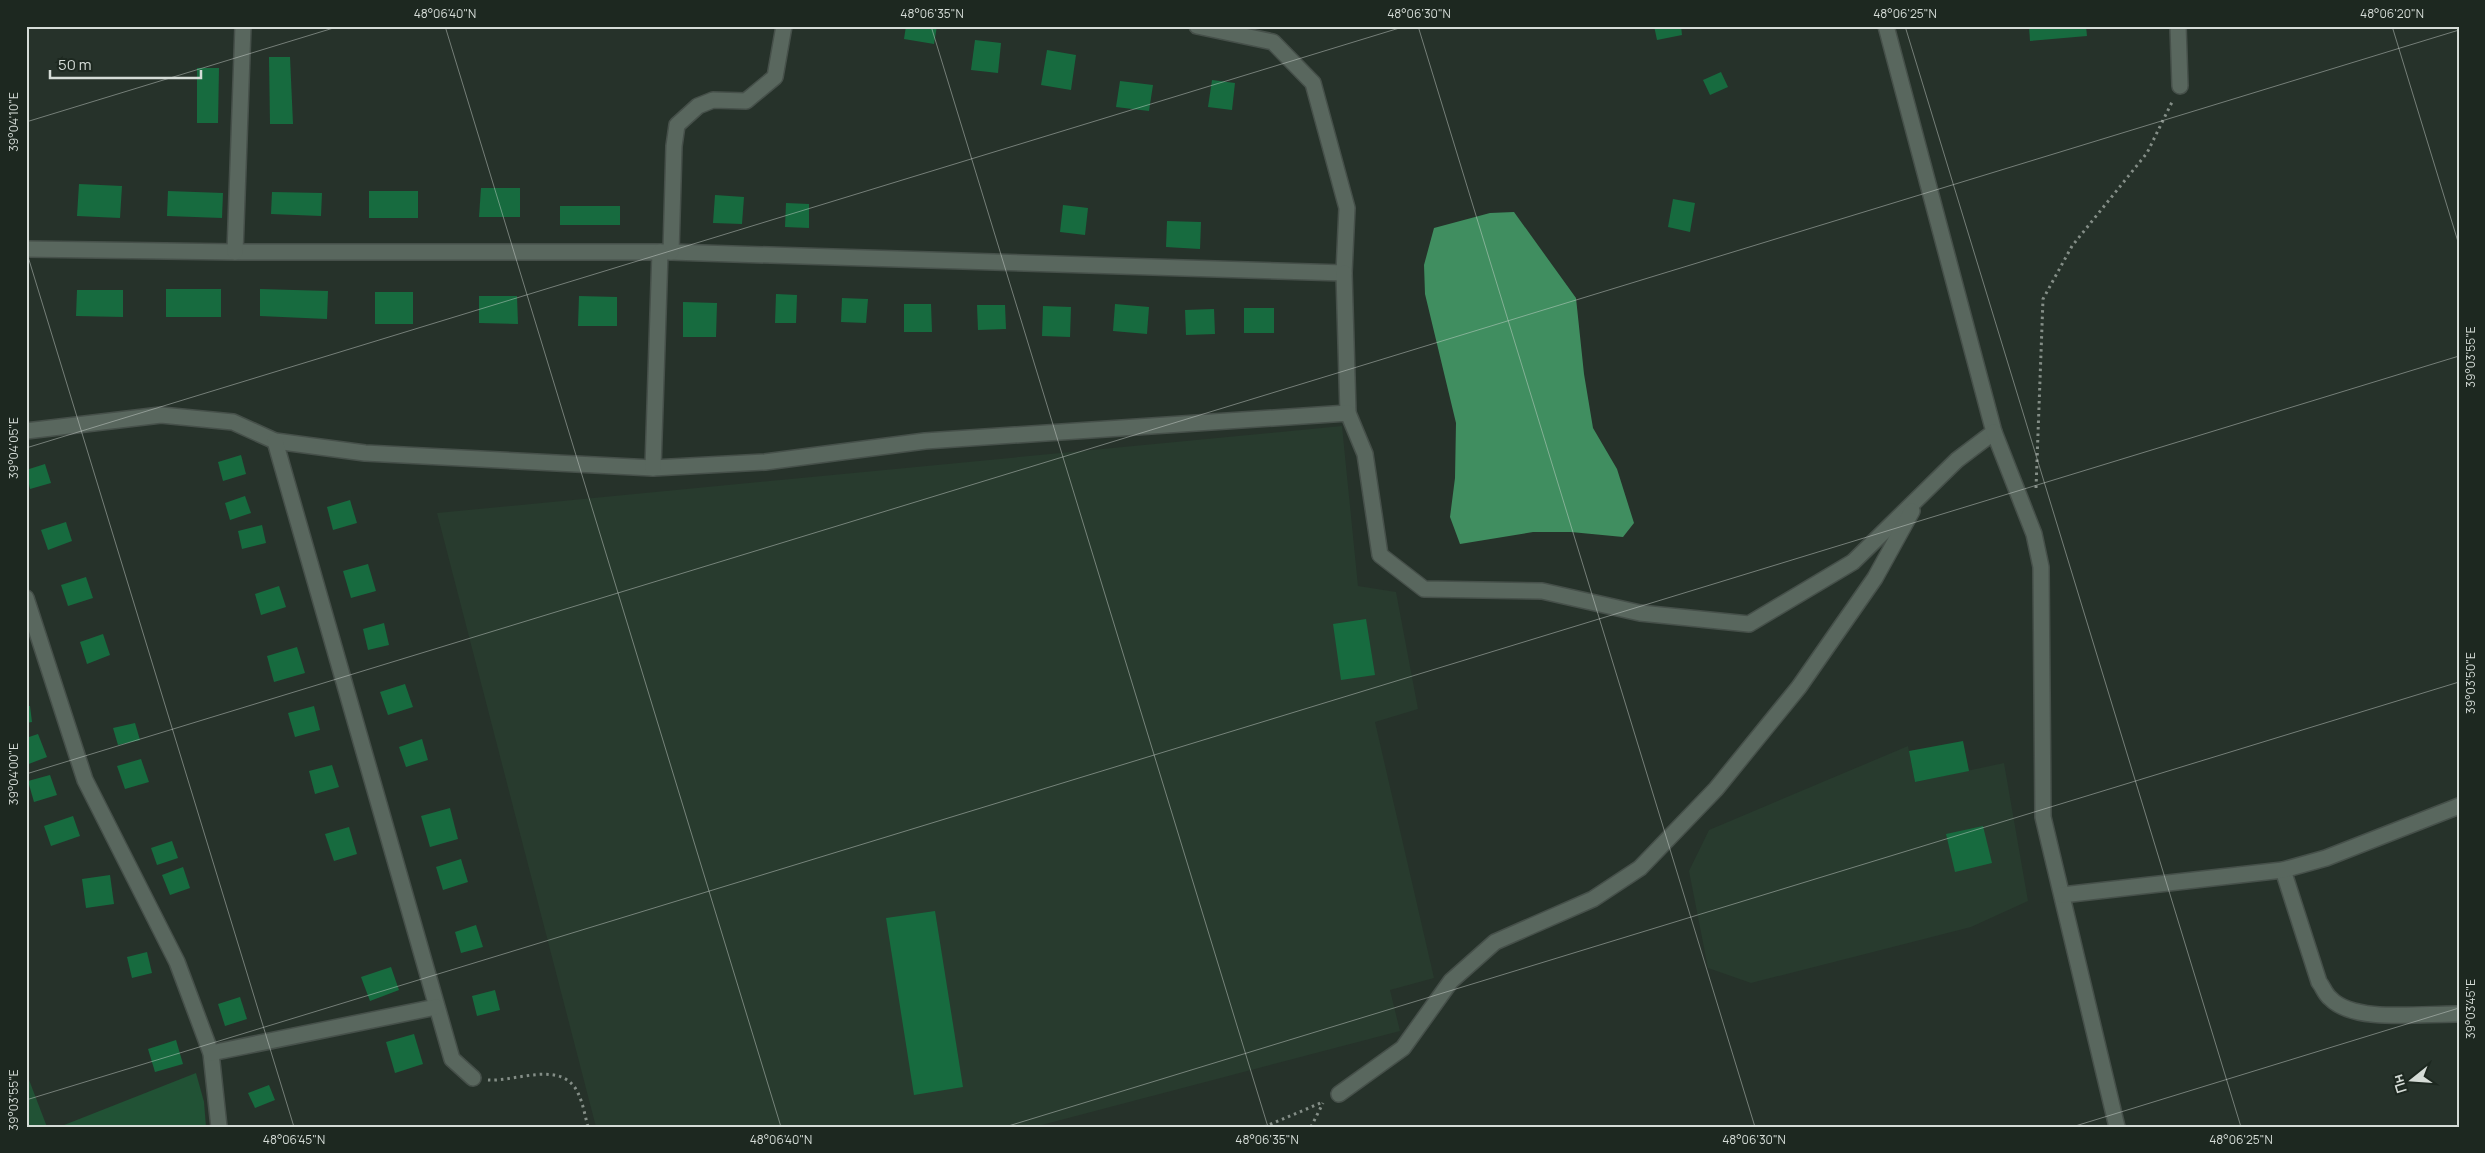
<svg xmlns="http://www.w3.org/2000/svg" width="2485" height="1153" font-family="Manrope,sans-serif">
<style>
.built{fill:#283b2e}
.green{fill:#215235}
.water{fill:#408e60}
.building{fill:#176b3f}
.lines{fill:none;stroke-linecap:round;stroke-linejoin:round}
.minor-casing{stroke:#46504a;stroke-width:18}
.path{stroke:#848e87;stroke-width:3;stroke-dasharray:2.5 4;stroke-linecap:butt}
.minor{stroke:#59675e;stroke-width:15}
.ticks{fill:none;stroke:#d5dcd7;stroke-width:1;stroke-opacity:0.45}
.neatline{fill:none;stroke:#d5dcd7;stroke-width:2}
.ticks-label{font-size:12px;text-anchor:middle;fill:#d5dcd7}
</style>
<rect width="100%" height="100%" fill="#26322a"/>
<!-- built -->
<g class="built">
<path d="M1342 426 1358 586 1396 592 1418 709 1375 722 1434 978 1390 990 1400 1031 1034 1127H596L437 513Z"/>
<path d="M1908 746 1915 782 2004 763 2028 901 1971 927 1751 983 1708 968 1689 871 1709 830Z"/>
</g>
<!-- green -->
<g class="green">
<path d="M26 1072 47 1127H26Z"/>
<path d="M196 1073 204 1102 206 1127H59Z"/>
</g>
<!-- water -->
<path class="water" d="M1514 212 1576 298 1584 374 1593 428 1617 469 1634 523 1623 537 1571 532H1533L1460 544 1450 517 1455 478 1456 423 1425 294 1424 265 1434 228 1490 213Z"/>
<!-- building -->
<g class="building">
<path d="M906 26H937L934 44 904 39Z"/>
<path d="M1654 26H1681L1682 35 1657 40Z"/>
<path d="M2029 26H2086L2087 36 2030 41Z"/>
<path d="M975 40 1001 43 998 73 971 70Z"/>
<path d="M1047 50 1076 55 1071 90 1041 85Z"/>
<path d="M269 57H290L293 124H270Z"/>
<path d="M197 68H219L218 123H197Z"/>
<path d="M1721 72 1728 87 1710 95 1703 80Z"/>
<path d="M1212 80 1235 83 1232 110 1208 107Z"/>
<path d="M1120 81 1153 85 1149 111 1116 107Z"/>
<path d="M79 184 122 186 120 218 77 216Z"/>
<path d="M481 188H520V217H479Z"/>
<path d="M168 191 223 193 222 218 167 216Z"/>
<rect x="369" y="191" width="49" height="27"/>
<path d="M272 192 322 193 321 216 271 214Z"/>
<path d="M715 195 744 197 742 224 713 223Z"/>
<path d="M1673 199 1695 203 1690 232 1668 227Z"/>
<path d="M786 203 809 204V228L785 227Z"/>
<path d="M1063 205 1088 208 1085 235 1060 232Z"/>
<rect x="560" y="206" width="60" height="19"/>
<path d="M1167 221 1201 222 1200 249 1166 247Z"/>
<rect x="166" y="289" width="55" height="28"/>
<path d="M260 289 328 291 327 319 260 316Z"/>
<path d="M77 290H123V317L76 316Z"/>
<rect x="375" y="292" width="38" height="32"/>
<path d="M776 294 797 295 796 323H775Z"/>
<path d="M479 296H517L518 324 479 323Z"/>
<path d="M579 296 617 297V326H578Z"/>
<path d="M842 298 868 299 866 323 841 322Z"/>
<path d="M683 302 717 303 716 337H683Z"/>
<path d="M904 304H931L932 332H904Z"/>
<path d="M1115 304 1149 307 1147 334 1113 331Z"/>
<path d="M977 305H1005L1006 329 978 330Z"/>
<path d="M1043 306 1071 307 1070 337 1042 336Z"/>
<rect x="1244" y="308" width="30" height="25"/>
<path d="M1214 309 1215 334 1186 335 1185 310Z"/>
<path d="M241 455 246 474 223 481 218 462Z"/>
<path d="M45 464 51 483 30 489 26 470Z"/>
<path d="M245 496 251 513 230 520 225 503Z"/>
<path d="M350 500 357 523 333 530 327 507Z"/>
<path d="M66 522 72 541 48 550 41 530Z"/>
<path d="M262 525 266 543 242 549 238 531Z"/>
<path d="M368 564 376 591 351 598 343 571Z"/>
<path d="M86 577 93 598 68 606 61 585Z"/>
<path d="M279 586 286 607 261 615 255 594Z"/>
<path d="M1366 619 1375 675 1341 680 1333 624Z"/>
<path d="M384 623 389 645 368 650 363 629Z"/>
<path d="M103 634 110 655 87 664 80 642Z"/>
<path d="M297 647 305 673 274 682 267 656Z"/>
<path d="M405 684 413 707 388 715 380 692Z"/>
<path d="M26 706H30L32 722 26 723Z"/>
<path d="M314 706 320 730 295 737 288 713Z"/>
<path d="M135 723 140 740 118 745 113 728Z"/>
<path d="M38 734 47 757 26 765V738Z"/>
<path d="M422 739 428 760 406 767 399 747Z"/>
<path d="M1963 741 1969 771 1915 782 1909 751Z"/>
<path d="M141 759 149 782 125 789 117 766Z"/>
<path d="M332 765 339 787 315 794 309 771Z"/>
<path d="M50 775 57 795 34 802 28 781Z"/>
<path d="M450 808 458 839 430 847 421 816Z"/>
<path d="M73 816 80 836 51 846 44 826Z"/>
<path d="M1983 826 1992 863 1955 872 1946 834Z"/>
<path d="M349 827 357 854 334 861 325 834Z"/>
<path d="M172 841 178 858 157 865 151 848Z"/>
<path d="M461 859 468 882 443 890 436 867Z"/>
<path d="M183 867 190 888 170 895 162 875Z"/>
<path d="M110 875 114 904 86 908 82 879Z"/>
<path d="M935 911 963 1087 914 1095 886 918Z"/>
<path d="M476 925 483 947 461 953 455 932Z"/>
<path d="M147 952 152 973 132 978 127 957Z"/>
<path d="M391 967 399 990 370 1001 361 977Z"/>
<path d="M495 990 500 1010 477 1016 472 996Z"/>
<path d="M240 997 247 1019 225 1026 218 1004Z"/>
<path d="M414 1034 423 1064 395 1073 386 1042Z"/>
<path d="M176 1040 183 1064 155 1072 148 1049Z"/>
<path d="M269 1085 275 1100 255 1108 248 1093Z"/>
</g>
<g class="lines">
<!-- minor casing -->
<g class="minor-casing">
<g id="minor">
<path d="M2178 26 2180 86"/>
<path d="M26 249 235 252H671L1344 273 1347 208 1313 83 1273 42 1197 26"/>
<path d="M235 252 243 26"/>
<path d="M671 252 674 146 677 125 698 106 713 100 746 101 775 77 784 26"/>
<path d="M1344 273 1348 413"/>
<path d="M26 431 161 415 233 422 275 441 365 453 653 468 765 462 925 441 1348 413 1365 454 1380 555 1424 589 1542 591 1640 613 1749 624 1853 562 1957 460 1994 432 1886 26"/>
<path d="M1994 432 2034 534 2041 567 2043 817 2117 1127"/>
<path d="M275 441 452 1059 473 1078"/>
<path d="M653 468 660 252"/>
<path d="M26 598 85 780 177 962 211 1053 219 1127"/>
<path d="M2283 870 2319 982C2323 987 2325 994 2330 998 2354 1024 2425 1013 2459 1014"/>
<path d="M2062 895 2283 870 2326 858 2459 806"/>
<path d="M211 1053 436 1007"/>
<path d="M1339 1094 1403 1048 1451 981 1495 942 1593 899 1640 868 1716 789 1799 687 1875 578 1912 511"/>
</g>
</g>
<!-- path -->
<g class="path">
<path d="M2036 488 2043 299 2072 246 2147 153 2173 100"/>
<path d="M488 1080C516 1082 562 1059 578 1093 583 1103 585 1116 588 1127"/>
<path d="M1264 1127 1323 1102"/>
<path d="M1311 1127 1323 1103"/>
</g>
<!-- minor -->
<use href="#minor" class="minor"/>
</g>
<!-- ticks -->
<path class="ticks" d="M445 26 781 1127M931 26 1268 1127M1418 26 1755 1127M1905 26 2241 1127M2392 26 2459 245M26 122 340 26M26 250 294 1127M26 448 1406 26M26 774 2459 30M26 1100 2459 356M1005 1127 2459 682M2072 1127 2459 1008"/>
<!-- border -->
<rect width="2485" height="1153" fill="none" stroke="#1d2820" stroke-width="55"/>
<!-- north arrow -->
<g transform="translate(2412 1080) rotate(253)" stroke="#1d2820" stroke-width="4" paint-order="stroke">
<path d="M0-4L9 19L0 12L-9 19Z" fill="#d5dcd7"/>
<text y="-8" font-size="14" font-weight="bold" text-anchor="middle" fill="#d5dcd7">Пн</text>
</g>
<!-- scale -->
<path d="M50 70v8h151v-8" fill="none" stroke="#d5dcd7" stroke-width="2.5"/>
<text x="58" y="70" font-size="15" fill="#d5dcd7" stroke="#1d2820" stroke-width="4" paint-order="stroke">50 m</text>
<rect x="28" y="28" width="2430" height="1098" class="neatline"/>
<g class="ticks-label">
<text x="445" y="18">48°06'40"N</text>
<text x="932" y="18">48°06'35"N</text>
<text x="1419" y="18">48°06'30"N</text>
<text x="1905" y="18">48°06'25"N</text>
<text x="2392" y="18">48°06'20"N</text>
<text transform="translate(14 122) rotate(-90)" y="4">39°04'10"E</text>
<text transform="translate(2471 357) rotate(-90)" y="4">39°03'55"E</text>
<text transform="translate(14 448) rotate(-90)" y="4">39°04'05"E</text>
<text transform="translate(2471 683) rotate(-90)" y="4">39°03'50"E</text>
<text transform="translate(14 774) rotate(-90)" y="4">39°04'00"E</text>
<text transform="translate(2471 1009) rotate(-90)" y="4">39°03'45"E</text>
<text transform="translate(14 1100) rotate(-90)" y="4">39°03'55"E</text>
<text x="294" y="1144">48°06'45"N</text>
<text x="781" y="1144">48°06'40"N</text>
<text x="1267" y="1144">48°06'35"N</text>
<text x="1754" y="1144">48°06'30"N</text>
<text x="2241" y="1144">48°06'25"N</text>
</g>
</svg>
